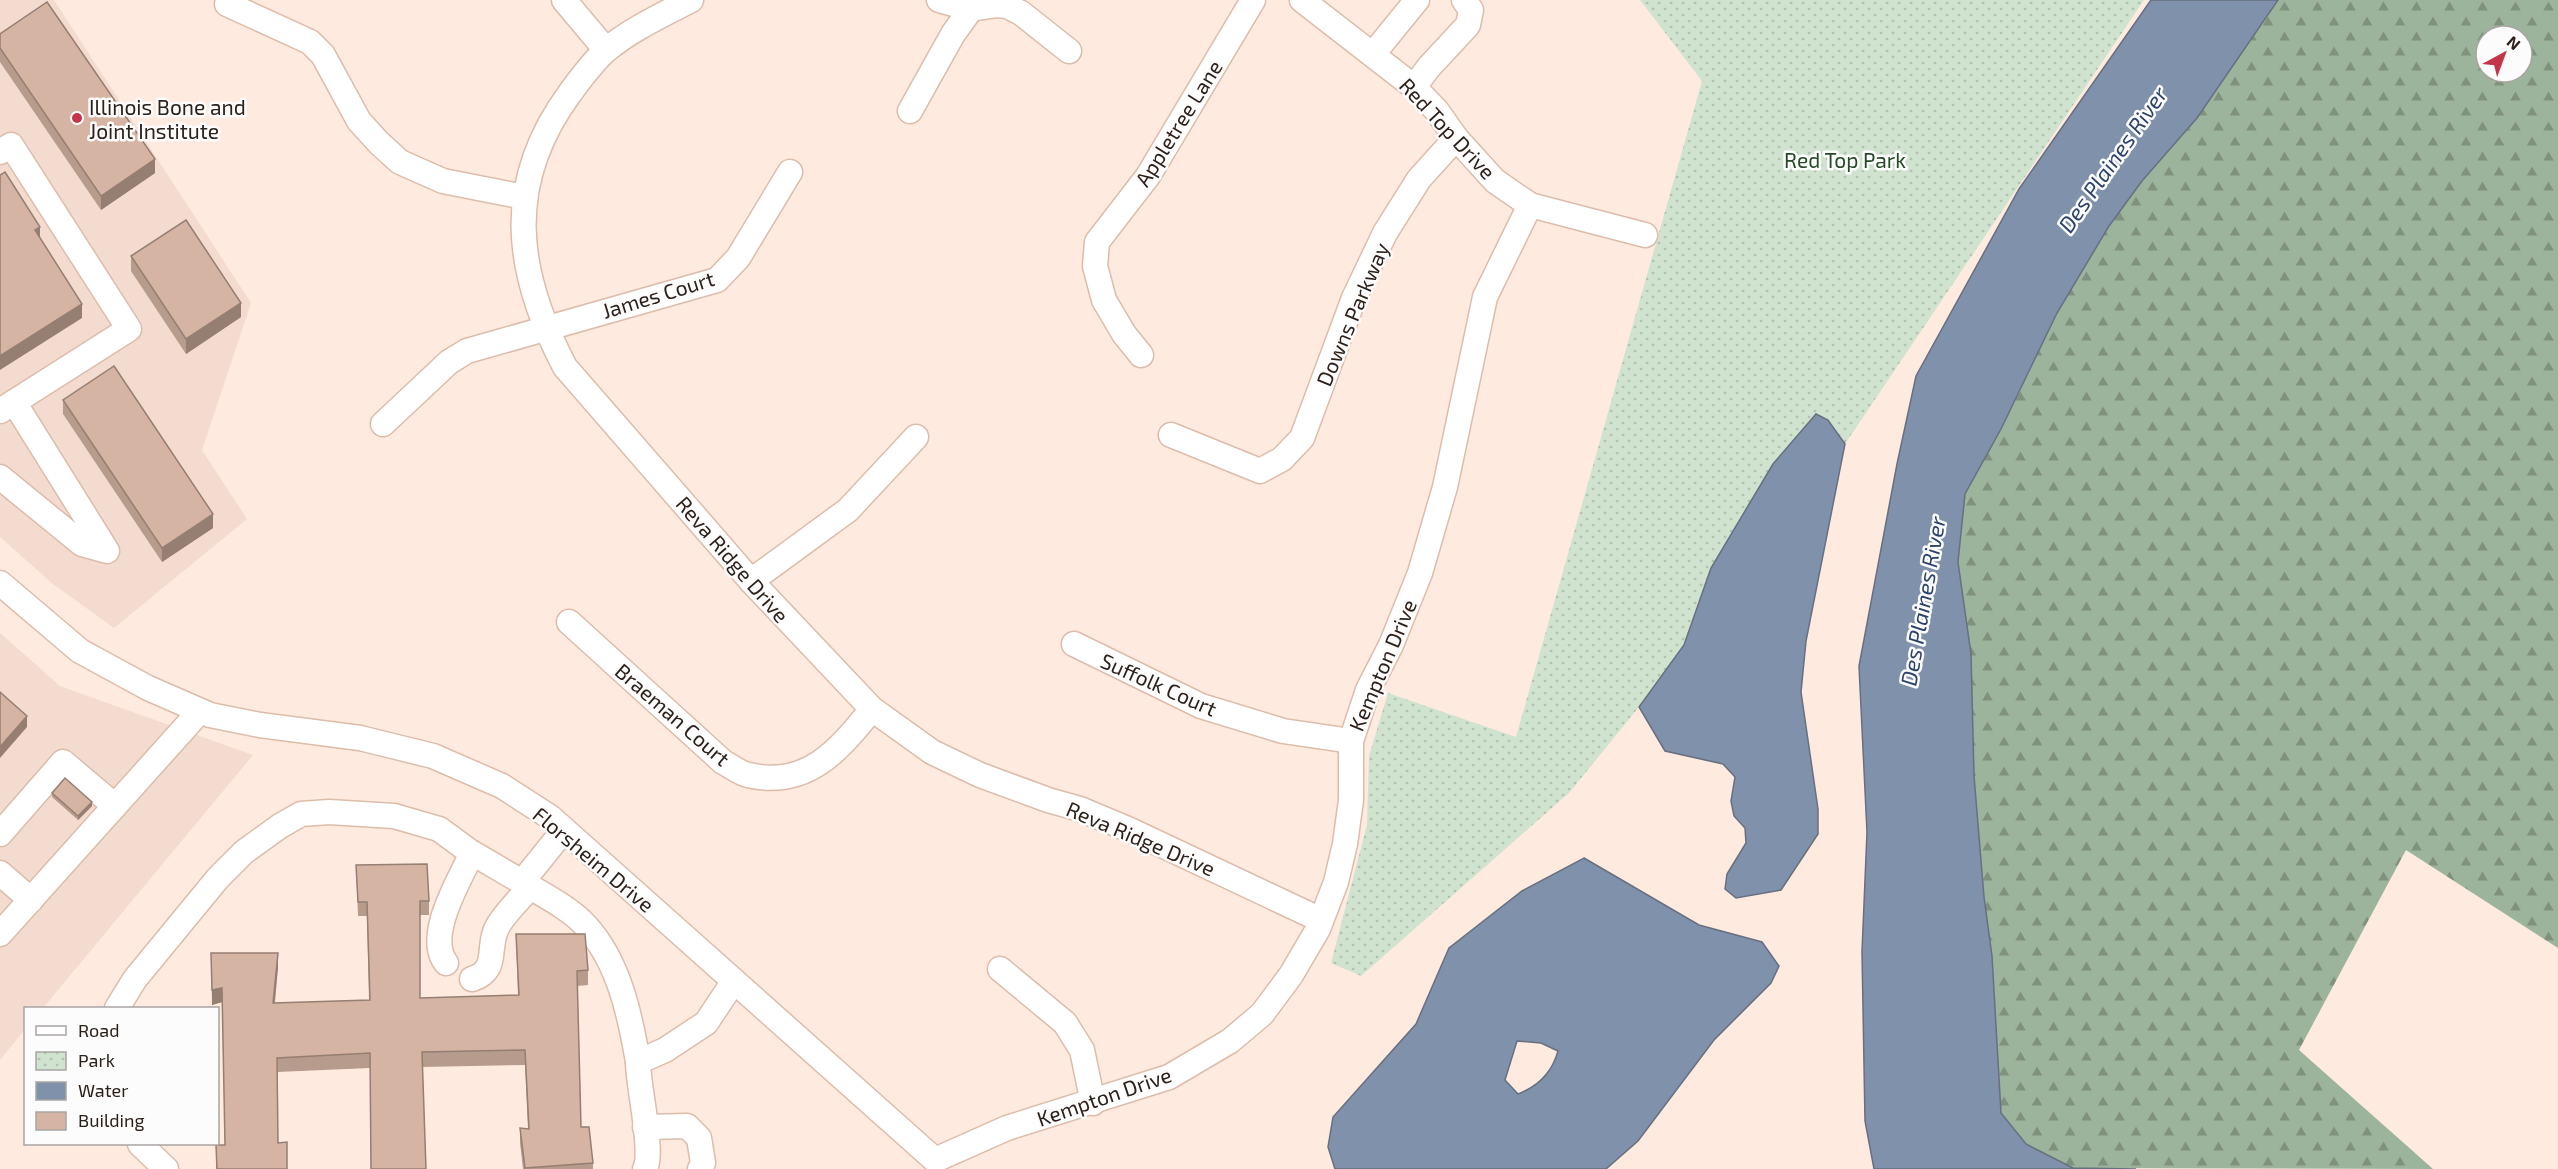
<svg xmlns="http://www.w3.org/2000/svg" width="2558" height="1169" font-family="'Exo 2',sans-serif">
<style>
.commercial{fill:#f3dbd0}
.forest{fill:url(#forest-firs);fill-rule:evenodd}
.park{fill:url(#park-dots)}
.water{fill:#8091ab;stroke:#676f80;stroke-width:1.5;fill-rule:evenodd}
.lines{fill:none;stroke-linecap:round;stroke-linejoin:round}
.minor-casing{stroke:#ddbcaa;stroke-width:27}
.minor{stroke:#fff;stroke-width:24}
.wall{fill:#b79b8c}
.shaded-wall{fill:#957e72}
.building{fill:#d5b4a3;stroke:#957e72;stroke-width:1.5}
.poi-dot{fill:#c53549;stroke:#fcfcfc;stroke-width:2}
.labels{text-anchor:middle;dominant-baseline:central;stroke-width:5;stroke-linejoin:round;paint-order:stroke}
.poi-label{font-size:21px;fill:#2d201a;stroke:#fcfcfc;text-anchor:start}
.street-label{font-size:21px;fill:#2d201a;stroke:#fcfcfc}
.park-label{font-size:21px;fill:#254a25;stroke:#fcfcfc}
.water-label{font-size:22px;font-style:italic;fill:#2b426a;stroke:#fcfcfc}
</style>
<defs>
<pattern id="forest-firs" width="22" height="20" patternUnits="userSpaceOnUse" patternTransform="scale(1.5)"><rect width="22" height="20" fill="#9cb49b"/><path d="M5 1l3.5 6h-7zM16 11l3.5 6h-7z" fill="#80927e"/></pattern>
<pattern id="park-dots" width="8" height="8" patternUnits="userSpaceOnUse" patternTransform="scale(1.5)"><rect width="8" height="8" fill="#cfe3cf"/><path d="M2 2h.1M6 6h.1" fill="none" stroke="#b2c2b1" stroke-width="1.8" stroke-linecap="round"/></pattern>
</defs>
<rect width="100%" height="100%" fill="#ffeadf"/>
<!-- commercial -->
<g class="commercial">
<path d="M0 0H54L251 303 202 450 247 519 114 628 53 584 0 537Z"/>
<path d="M0 633 60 686 253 755 43 1008H26L25 1029 0 1060Z"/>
</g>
<!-- forest -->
<path class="forest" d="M2278 0H2558V948L2406 850 2299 1050 2433 1169 2073 1168 2026 1144 2001 1113 1992 956 1984 897 1974 776 1971 654 1958 562 1965 494 2001 429 2057 313 2109 226 2142 181 2197 118ZM2486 36H2522V72H2486Z"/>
<!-- park -->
<path class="park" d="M1640 0H2144L1845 444 1828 420 1711 568 1684 645 1639 707 1569 793 1361 976 1331 963 1367 825 1369 756 1388 693 1516 737 1702 81Z"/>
<!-- water -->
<g class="water">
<path d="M2151 0H2278L2197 118 2142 181 2109 226 2057 313 2001 429 1965 494 1958 562 1971 654 1974 776 1984 897 1992 956 2001 1113 2026 1144 2073 1168 2136 1169H1874L1865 1121 1862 952 1867 832 1859 666 1897 464 1916 376 2019 189Z"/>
<path d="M1816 414 1828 420 1845 444 1806 641 1801 692 1818 809V834L1781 890 1736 898 1725 889 1727 874 1746 843 1745 828 1734 816 1731 801 1735 777 1723 764 1665 751 1639 707 1684 645 1711 568 1773 464Z"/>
<path d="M1584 858 1699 925 1762 942 1779 966 1771 983 1714 1040 1638 1141 1606 1169H1335L1328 1147 1333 1117 1416 1024 1449 948 1522 891ZM1517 1041 1541 1043 1558 1051C1552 1073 1539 1086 1518 1094L1505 1080Z"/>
</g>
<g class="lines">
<!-- minor casing -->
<g class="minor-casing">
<g id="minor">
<path d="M564 0 606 50"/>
<path d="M691 0C662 15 630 30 605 51 591 64 581 78 570 93 503 184 515 272 565 367L751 581 872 709 932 752 980 775 1048 800 1080 809 1130 830 1321 920"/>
<path d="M939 0 971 9 997 5 1007 6 1021 13 1069 51"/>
<path d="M1302 0 1414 87 1437 111 1456 138 1495 181 1530 205 1645 235"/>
<path d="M227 4 310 42 323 55 359 121 379 143 400 162 443 181 524 197"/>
<path d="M1373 54 1417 0"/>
<path d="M1414 87 1429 67 1468 25 1471 10 1464 0"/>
<path d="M910 111 953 34 971 9"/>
<path d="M0 152 11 145 129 329 0 411"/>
<path d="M1141 355 1124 334 1104 300 1095 266 1097 242 1148 176 1253 0"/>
<path d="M383 424 449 362 467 351 717 280 738 258 790 172"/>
<path d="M1171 435 1260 471 1282 459 1302 438 1354 298 1385 233 1419 179 1456 138"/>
<path d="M0 477 82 544 107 551 14 402"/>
<path d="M751 581 848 510 916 437"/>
<path d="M0 583 80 651 148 688 210 715 260 725 360 738 433 756 502 786 550 817 935 1160 1007 1128 1169 1077 1230 1041 1262 1014 1291 975 1318 929 1336 882 1345 844 1351 800V741L1368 690 1391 645 1420 573 1445 487 1485 297 1530 205"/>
<path d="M569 622 723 762C731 766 739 773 748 775 807 789 839 750 872 709"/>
<path d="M1074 644 1201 706 1283 731 1351 741"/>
<path d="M0 834 63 762 115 806"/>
<path d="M0 873 31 900"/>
<path d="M522 882C543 895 570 908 586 926 619 962 630 1015 638 1062"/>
<path d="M0 934 200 711"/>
<path d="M446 963C425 936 459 881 472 853"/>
<path d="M1000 969 1065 1023 1082 1050 1093 1103"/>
<path d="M472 979C501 970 485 945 499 924 507 911 520 899 530 887"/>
<path d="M117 1008 135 979 218 878 244 852 280 826 301 814 329 812 394 816 439 829 469 851 522 882 564 830"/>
<path d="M645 1127 687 1126 699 1138 703 1163 700 1169"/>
<path d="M140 1144 166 1169"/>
<path d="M645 1169C654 1151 638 1087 638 1062L665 1050 706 1023 734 981"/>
</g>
</g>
<!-- minor -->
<use href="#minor" class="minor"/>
</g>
<!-- wall -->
<g class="wall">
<path d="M0 34 155 173 101 210 0 62Z"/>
<path d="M131 256 241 317 186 354 131 271Z"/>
<path d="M63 400 213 528 162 562 63 414Z"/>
<path d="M52 793 92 806 78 820 52 797Z"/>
<path d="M356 865 429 901V915H420V998L518 995 516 934 588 970V985L577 986 581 1127 593 1163V1169H523L520 1143V1128L528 1129 525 1065 370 1068 277 1072 278 1143 287 1169H216V1145H225L222 1002 212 1005 211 953 278 967 275 1003 369 1000 367 916H358Z"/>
</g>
<!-- shaded-wall -->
<g class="shaded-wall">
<path d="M155 159V173L101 210V196Z"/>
<path d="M40 227V241L35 230Z"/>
<path d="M241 303V317L186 354V339Z"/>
<path d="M82 304V318L0 370V356Z"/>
<path d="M213 514V528L162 562V548Z"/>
<path d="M27 716V727L0 758V747Z"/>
<path d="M92 802V806L78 820V816Z"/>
<path d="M278 953V967L273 1017V1003Z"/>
<path d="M222 988V1002L212 1005V990Z"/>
</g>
<!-- building -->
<g class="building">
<path d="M47 2 155 159 101 196 0 48V34Z"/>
<path d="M5 172 40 227 35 230 82 304 0 356V175Z"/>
<path d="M186 220 241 303 186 339 131 256Z"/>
<path d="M114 366 213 514 162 548 63 400Z"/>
<path d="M0 692 27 716 0 747Z"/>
<path d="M65 778 92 802 78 816 52 793Z"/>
<path d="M427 864 429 901H420V998L519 995 516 934H585L588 970 577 971 581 1127H589L593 1163 525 1168 520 1128 529 1129 525 1050 422 1052 426 1169H371L370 1053 277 1058 278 1143 287 1142V1169H217L216 1145H225L222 988 212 990 211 953H278L273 1003 370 1000 367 902H358L356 865Z"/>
</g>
<!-- markers -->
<circle class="poi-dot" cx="77" cy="118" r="6"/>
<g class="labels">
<!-- poi labels -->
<g class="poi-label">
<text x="89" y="106">Illinois Bone and<tspan x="89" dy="24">Joint Institute</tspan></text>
</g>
<!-- street labels -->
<g class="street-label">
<text transform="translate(1178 123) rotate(-58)">Appletree Lane</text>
<text transform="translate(1448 128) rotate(47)">Red Top Drive</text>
<text transform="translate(658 294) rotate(-17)">James Court</text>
<text transform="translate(1352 314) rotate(-67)">Downs Parkway</text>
<text transform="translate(733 559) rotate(49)">Reva Ridge Drive</text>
<text transform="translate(1382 665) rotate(-67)">Kempton Drive</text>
<text transform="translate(1159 684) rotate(24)">Suffolk Court</text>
<text transform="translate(673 714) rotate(41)">Braeman Court</text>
<text transform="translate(1141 838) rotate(23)">Reva Ridge Drive</text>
<text transform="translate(594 859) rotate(40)">Florsheim Drive</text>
<text transform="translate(1104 1096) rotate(-19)">Kempton Drive</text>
</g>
<!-- park labels -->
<g class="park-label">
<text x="1845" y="159">Red Top Park</text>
</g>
<!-- water labels -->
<g class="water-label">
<text transform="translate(2112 159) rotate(-55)">Des Plaines River</text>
<text transform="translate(1922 601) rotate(-80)">Des Plaines River</text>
</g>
</g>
<!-- legend -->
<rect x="24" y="1007" width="195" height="138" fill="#fcfcfc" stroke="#a9a4a2" stroke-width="1.5"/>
<rect x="36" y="1026" width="30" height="9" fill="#ffffff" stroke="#a9a4a2" stroke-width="1.5"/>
<text x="78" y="1037" font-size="18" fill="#2d201a">Road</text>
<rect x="36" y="1052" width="30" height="18" fill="url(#park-dots)" stroke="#a9a4a2" stroke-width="1.5"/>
<text x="78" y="1067" font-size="18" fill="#2d201a">Park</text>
<rect x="36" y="1082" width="30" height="18" fill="#8091ab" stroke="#a9a4a2" stroke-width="1.5"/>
<text x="78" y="1097" font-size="18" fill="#2d201a">Water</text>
<rect x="36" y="1112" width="30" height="18" fill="#d5b4a3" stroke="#a9a4a2" stroke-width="1.5"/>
<text x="78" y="1127" font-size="18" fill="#2d201a">Building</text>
<!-- north arrow -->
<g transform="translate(2504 54) rotate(41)"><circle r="28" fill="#fcfcfc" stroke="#a9a4a2" stroke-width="1.5"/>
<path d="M0-4.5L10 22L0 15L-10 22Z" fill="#c53549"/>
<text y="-9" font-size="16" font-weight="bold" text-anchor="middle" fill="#2d201a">N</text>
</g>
</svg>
